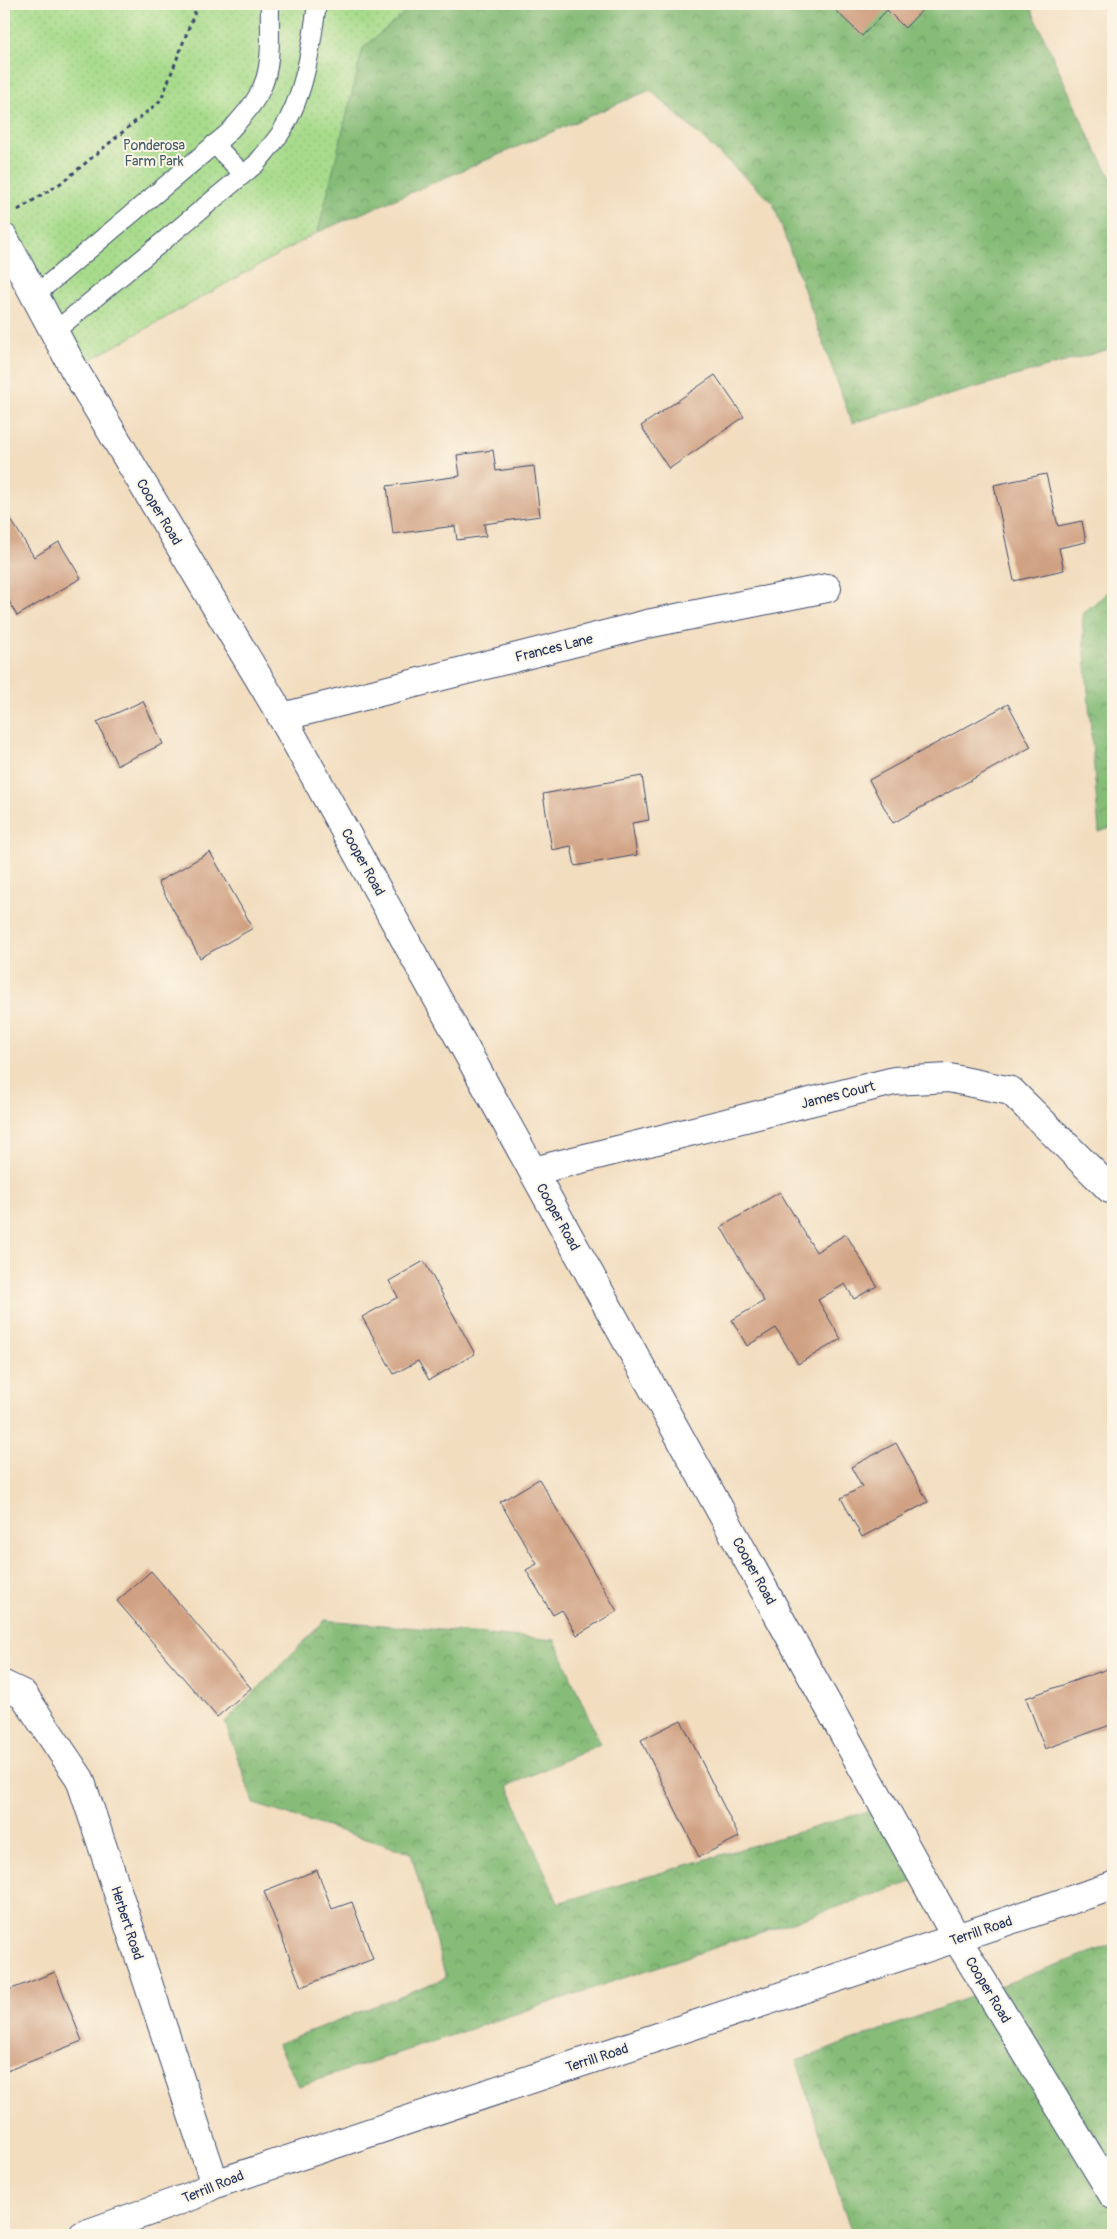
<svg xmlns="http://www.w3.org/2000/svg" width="1117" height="2239" font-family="Pangolin,sans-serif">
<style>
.grass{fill:url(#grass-dots);stroke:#628675}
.forest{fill:url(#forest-crowns);stroke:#50766b}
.building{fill:#d0a082}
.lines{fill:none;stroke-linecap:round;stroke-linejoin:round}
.lane-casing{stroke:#3b496d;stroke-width:20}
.street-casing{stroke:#3b496d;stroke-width:30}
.secondary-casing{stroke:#3b496d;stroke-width:30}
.path{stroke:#3b496d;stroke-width:3;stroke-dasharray:4 4;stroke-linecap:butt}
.lane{stroke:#fff;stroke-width:18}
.street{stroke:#fff;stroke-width:28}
.secondary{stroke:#fff;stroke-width:28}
.labels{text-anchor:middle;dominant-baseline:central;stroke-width:4;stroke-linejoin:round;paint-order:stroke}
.park-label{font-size:14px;fill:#3e5a6a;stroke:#fcf5e5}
.street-label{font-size:14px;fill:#1b2f5e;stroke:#fcf5e5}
</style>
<defs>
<pattern id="grass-dots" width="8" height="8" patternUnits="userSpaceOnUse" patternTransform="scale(1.25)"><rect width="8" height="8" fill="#a8dc8c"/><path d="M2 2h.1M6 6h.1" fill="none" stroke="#90bd7b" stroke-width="1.8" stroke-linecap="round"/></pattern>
<pattern id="forest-crowns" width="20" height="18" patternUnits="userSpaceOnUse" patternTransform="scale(1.25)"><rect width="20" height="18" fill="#86bc78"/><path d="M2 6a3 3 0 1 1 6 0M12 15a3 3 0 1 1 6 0" fill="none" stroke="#6d9966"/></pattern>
</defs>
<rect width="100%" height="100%" fill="#fcf5e5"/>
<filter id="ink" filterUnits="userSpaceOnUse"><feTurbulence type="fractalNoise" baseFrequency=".02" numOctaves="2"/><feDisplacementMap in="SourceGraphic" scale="10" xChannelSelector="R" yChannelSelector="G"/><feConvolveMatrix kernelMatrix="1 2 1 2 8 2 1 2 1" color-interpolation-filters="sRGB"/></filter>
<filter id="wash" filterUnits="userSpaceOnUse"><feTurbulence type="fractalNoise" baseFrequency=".0096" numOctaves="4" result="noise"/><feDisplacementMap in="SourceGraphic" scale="20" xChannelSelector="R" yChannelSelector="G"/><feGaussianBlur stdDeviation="1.12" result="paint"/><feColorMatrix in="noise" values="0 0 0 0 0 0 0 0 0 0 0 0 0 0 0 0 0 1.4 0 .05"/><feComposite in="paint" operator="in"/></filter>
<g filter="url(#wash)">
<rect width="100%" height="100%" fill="#f2ddbf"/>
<!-- grass -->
<path class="grass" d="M4 4H647L318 232 74 369 4 238Z"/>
<!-- forest -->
<g class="forest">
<path d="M415 4H1029L1090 139 1113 181V348L852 423 773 203 650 90 318 232 363 48Z"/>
<path d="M1113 588V827L1099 832 1082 614Z"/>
<path d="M325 1620 555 1640 600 1744 508 1786 558 1903 883 1807 927 1877 299 2086 277 2044 446 1978 411 1853 254 1804 225 1722Z"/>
<path d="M1113 1944V2235H852L797 2061Z"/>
</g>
<g id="blocks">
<!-- building -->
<g class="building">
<path d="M829 4H928L905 28 887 10 862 36Z"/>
<path d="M715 375 744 417 669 469 641 426Z"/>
<path d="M493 450 496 471 534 466 540 516 484 524 486 536 457 540 455 526 393 534 387 486 460 476 457 455Z"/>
<path d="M1046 474 1058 526 1082 521 1086 542 1059 548 1064 570 1014 581 994 485Z"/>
<path d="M7 513 34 557 59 542 81 578 17 616 4 592V516Z"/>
<path d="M143 701 163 744 117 765 97 722Z"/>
<path d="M1008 704 1031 747 893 823 869 780Z"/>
<path d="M642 776 649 820 632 823 637 855 575 866 571 846 552 850 543 794Z"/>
<path d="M210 852 253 928 200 958 158 882Z"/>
<path d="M780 1192 816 1252 846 1234 877 1286 854 1299 845 1284 818 1300 841 1339 798 1364 776 1328 747 1346 732 1320 764 1301 721 1227Z"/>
<path d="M424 1261 475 1354 429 1380 418 1361 394 1374 362 1317 398 1297 389 1281Z"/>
<path d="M896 1443 928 1502 862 1537 841 1498 862 1487 851 1467Z"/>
<path d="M539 1479 617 1611 577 1635 562 1610 553 1615 526 1570 537 1564 500 1502Z"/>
<path d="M151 1571 251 1688 217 1717 117 1601Z"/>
<path d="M1113 1667V1724L1045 1749 1026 1698Z"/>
<path d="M681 1720 739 1837 699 1857 641 1740Z"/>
<path d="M317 1870 332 1909 352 1902 373 1959 301 1987 264 1891Z"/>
<path d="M55 1972 82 2041 4 2072V1992Z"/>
</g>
</g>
</g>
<g filter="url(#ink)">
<use href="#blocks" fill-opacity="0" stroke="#3b496d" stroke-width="1"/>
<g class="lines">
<!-- lane casing -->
<g class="lane-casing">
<g id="lane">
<path d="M214 144 243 174"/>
<path d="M35 295 228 133C241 118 256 103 263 85 273 61 269 29 270 4"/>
<path d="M54 332 256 164C264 154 273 144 280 134 305 96 311 48 317 4"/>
</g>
</g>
<!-- street casing -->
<g class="street-casing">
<g id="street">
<path d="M4 238 74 369 282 717 957 1939 1113 2195"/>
<path d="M282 717 647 624 827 588"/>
<path d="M533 1171 894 1081 949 1078 1011 1091 1110 1189"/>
<path d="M4 1685 23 1694 80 1779 215 2184"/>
</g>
</g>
<!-- secondary casing -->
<g class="secondary-casing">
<path id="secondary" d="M83 2235 192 2196 215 2184 1113 1886"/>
</g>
<!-- path -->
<path class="path" d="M18 210 64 181 161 100 198 4"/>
<!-- lane -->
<use href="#lane" class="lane"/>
<!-- street -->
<use href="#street" class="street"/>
<!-- secondary -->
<use href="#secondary" class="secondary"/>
</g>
</g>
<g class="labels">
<!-- park labels -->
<g class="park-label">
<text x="154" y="145">Ponderosa<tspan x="154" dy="16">Farm Park</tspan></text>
</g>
<!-- street labels -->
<g class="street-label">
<text transform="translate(159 512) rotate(59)">Cooper Road</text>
<text transform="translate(554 648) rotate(-14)">Frances Lane</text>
<text transform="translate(363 862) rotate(61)">Cooper Road</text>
<text transform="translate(838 1095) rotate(-14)">James Court</text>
<text transform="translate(558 1217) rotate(61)">Cooper Road</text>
<text transform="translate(754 1571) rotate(61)">Cooper Road</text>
<text transform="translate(127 1923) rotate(72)">Herbert Road</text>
<text transform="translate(981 1931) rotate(-19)">Terrill Road</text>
<text transform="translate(988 1990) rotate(59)">Cooper Road</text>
<text transform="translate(597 2058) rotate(-18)">Terrill Road</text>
<text transform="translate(213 2187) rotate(-22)">Terrill Road</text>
</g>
</g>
<!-- margin -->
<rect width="1117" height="2239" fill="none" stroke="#fcf5e5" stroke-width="20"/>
</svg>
